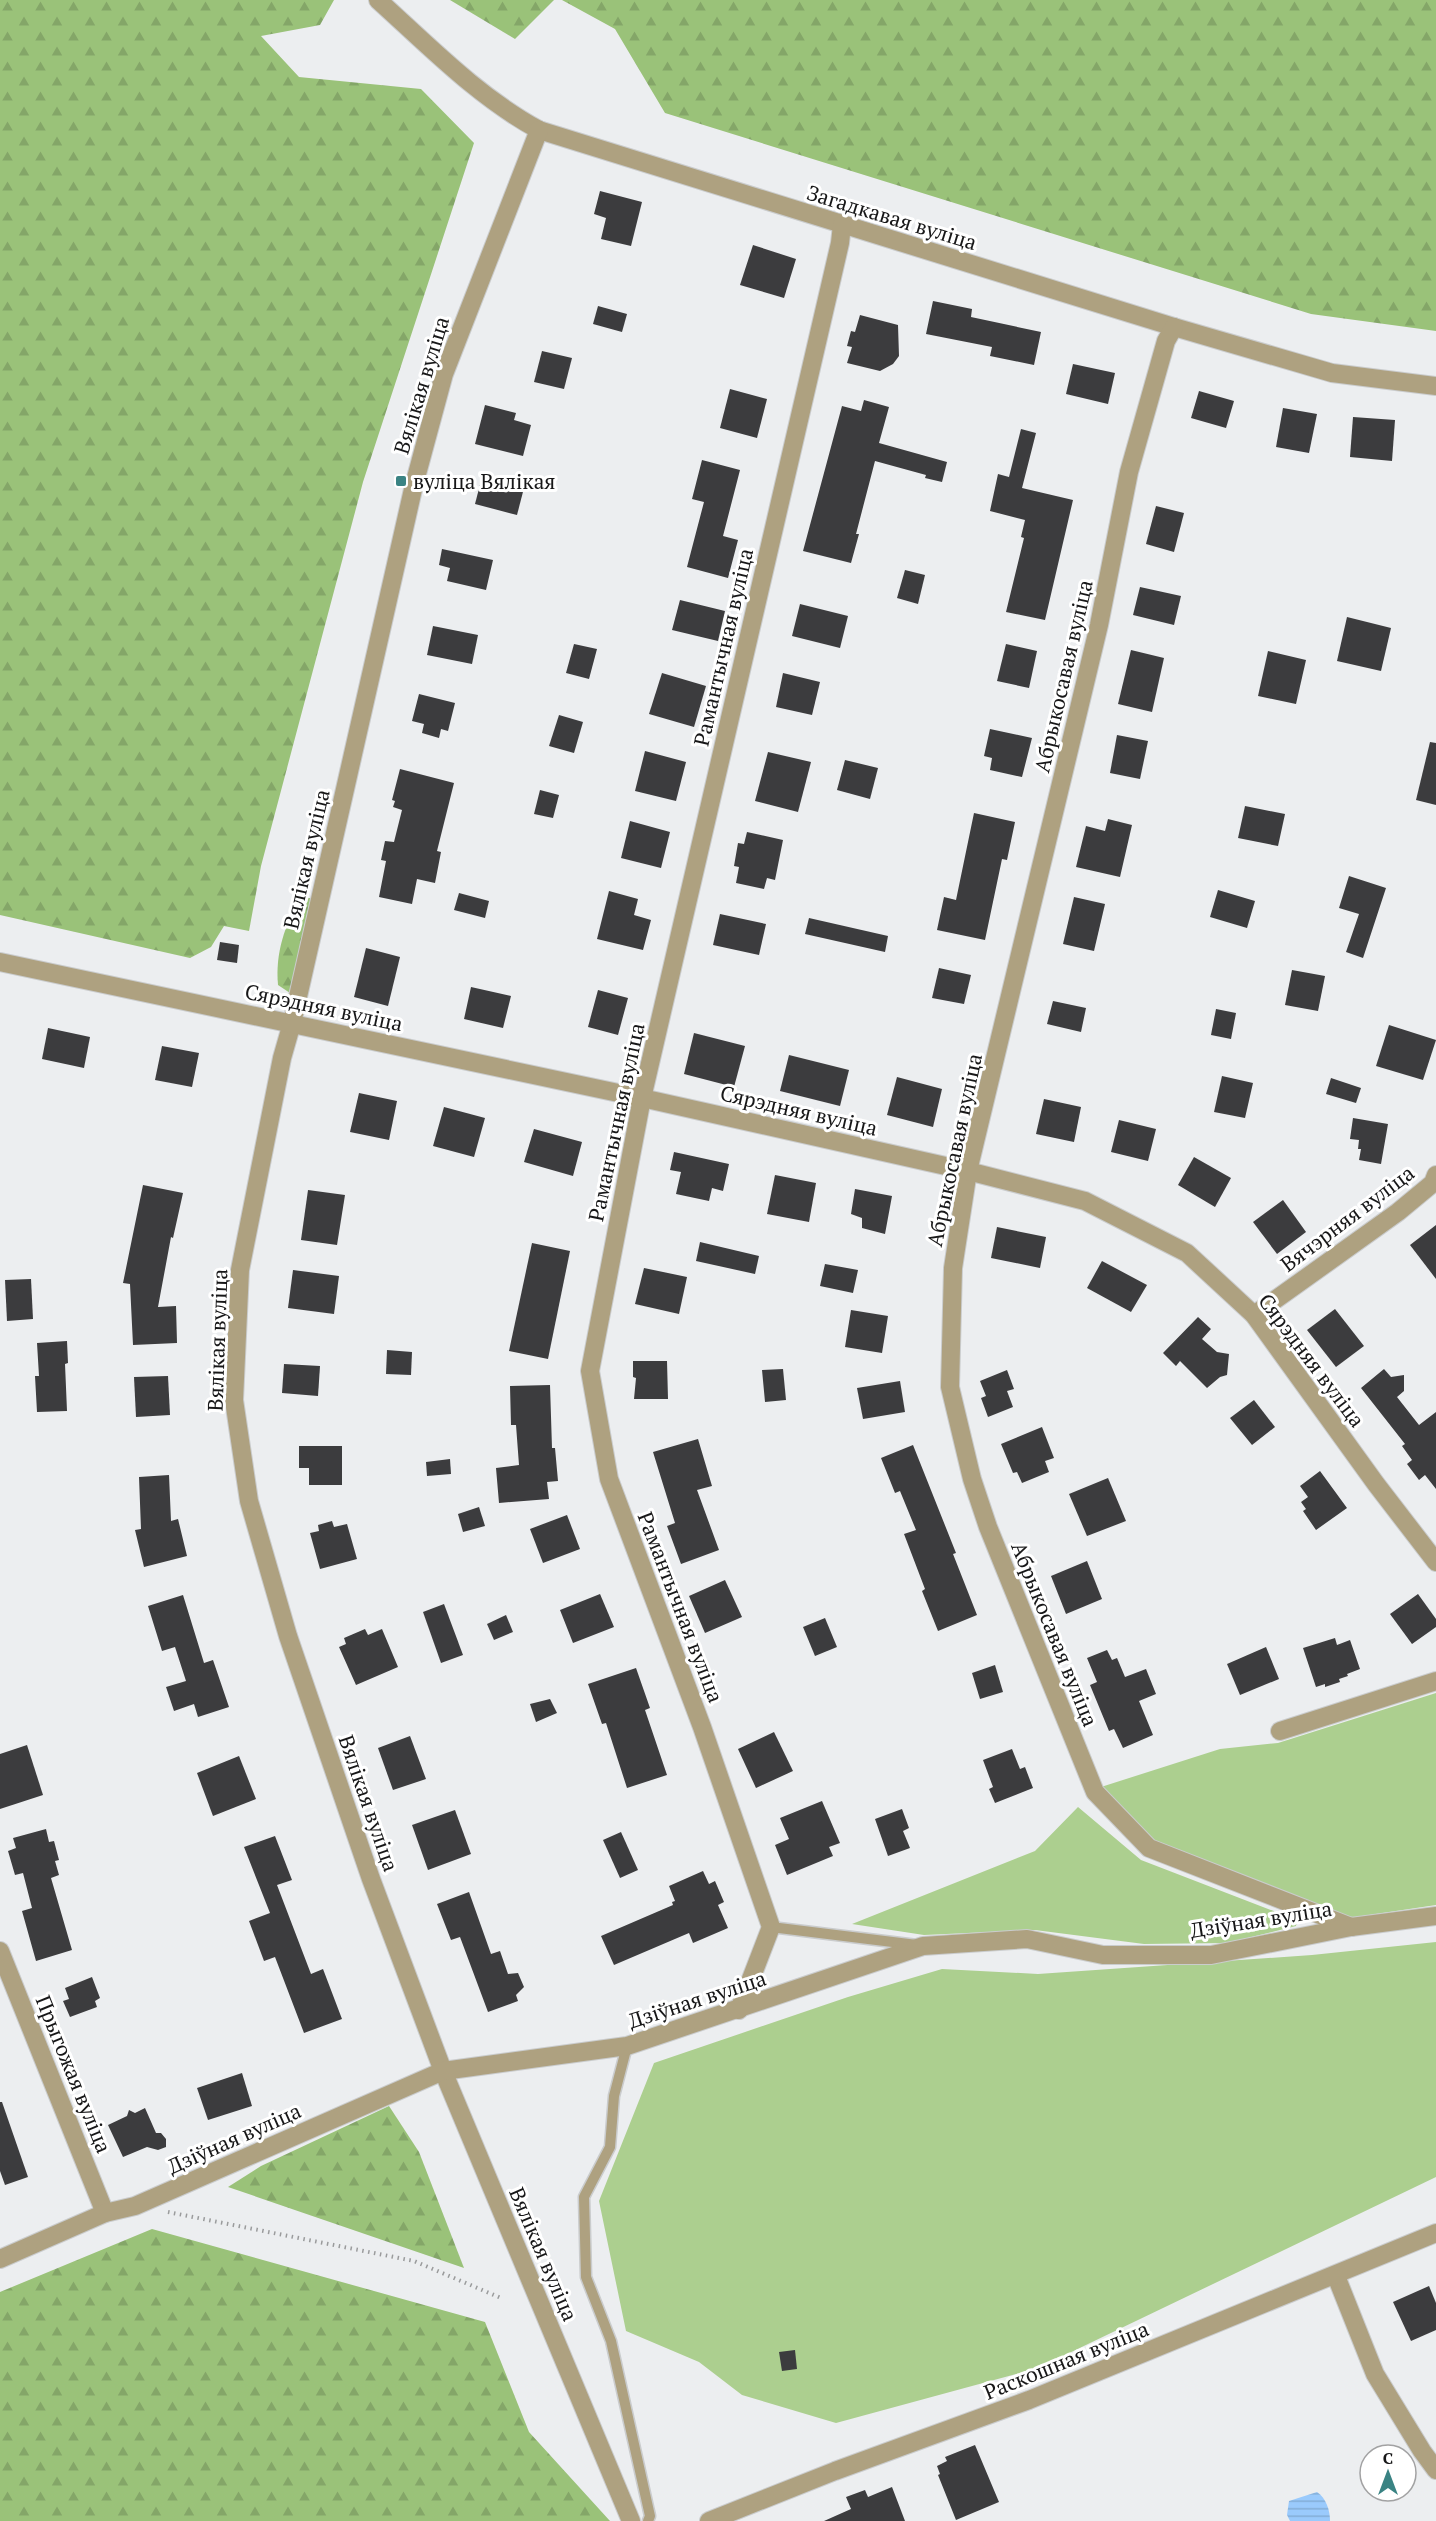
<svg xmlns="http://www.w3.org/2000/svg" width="1436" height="2521" font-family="'PT Serif',serif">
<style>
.grass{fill:#accf8f}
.forest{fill:url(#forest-firs)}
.water{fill:url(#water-rules)}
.building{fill:#3c3c3e}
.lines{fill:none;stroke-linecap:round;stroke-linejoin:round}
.lane-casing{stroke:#cacccd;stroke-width:13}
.street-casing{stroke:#cacccd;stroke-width:20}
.path{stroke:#9a9b9c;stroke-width:4;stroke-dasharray:1.5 4.5;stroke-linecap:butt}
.lane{stroke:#aea180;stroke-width:10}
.street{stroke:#aea180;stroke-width:18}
.poi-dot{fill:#3a8383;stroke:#fff;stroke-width:2}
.labels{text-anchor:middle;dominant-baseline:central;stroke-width:6;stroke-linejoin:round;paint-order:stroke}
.street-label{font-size:21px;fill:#171718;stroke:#fff}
.poi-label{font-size:21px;fill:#171718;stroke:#fff;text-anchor:start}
</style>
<defs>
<pattern id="forest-firs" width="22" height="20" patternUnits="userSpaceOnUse" patternTransform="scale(1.5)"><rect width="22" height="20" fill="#9ac279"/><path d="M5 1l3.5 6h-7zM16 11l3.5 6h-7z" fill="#84a668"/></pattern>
<pattern id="water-rules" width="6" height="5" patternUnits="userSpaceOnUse" patternTransform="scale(1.5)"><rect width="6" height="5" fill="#9acafc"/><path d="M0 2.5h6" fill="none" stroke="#84add7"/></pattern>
</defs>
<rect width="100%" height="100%" fill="#eceef0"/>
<!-- grass -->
<g class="grass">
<path d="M1436 1693V1905L1349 1918 1149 1839 1101 1787 1220 1749 1278 1743Z"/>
<path d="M1078 1807 1141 1860 1297 1920 1296 1926 1227 1943 1144 1944 1035 1930 924 1935 852 1924 1035 1851Z"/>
<path d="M1436 1942V2177L1038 2368 836 2423 742 2395 699 2362 626 2331 599 2201 654 2063 848 1997 942 1969 1038 1974 1312 1955Z"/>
</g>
<!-- forest -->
<g class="forest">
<path d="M0 0H334L320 25 261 36 299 77 421 89 474 143 363 482 261 866 249 931 224 926 211 947 190 958 0 915Z"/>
<path d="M450 0H554L515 39Z"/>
<path d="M562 0H1436V331L1311 314 665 113 615 29Z"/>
<path d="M300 898H318L290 993 278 985C275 953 285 925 300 898Z"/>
<path d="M389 2106 419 2152 464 2268 228 2187 261 2166Z"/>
<path d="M152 2229 485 2322 529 2432 610 2521H0V2292Z"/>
</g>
<!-- water -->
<path class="water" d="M1317 2492C1326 2498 1330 2510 1330 2521H1290L1287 2515 1289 2501Z"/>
<!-- building -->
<g class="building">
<path d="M600 191 642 202 631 246 601 239 606 218 594 214Z"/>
<path d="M753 245 796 259 784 298 740 285Z"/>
<path d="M933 301 972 309 971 317 1041 332 1034 365 990 356 992 347 926 334Z"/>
<path d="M598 306 627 314 622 332 593 324Z"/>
<path d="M860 315 898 325 899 356 893 364 880 371 847 363 852 347 847 346 851 331 855 332Z"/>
<path d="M542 351 572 358 564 389 534 382Z"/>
<path d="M1073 364 1115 373 1108 404 1066 394Z"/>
<path d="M730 389 767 399 757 438 720 428Z"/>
<path d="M1199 391 1234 401 1226 428 1191 418Z"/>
<path d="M864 400 889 407 879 443 947 462 942 482 925 478 926 475 875 461 856 534H859L851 563 803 551 842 406 861 411Z"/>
<path d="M485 405 516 413 514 420 531 425 523 456 475 444Z"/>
<path d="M1283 408 1317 414 1309 453 1276 447Z"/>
<path d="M1353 417 1395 420 1392 461 1350 457Z"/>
<path d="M1021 429 1036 433 1022 488 1073 500 1045 620 1006 612 1024 538 1021 537 1025 520 990 511 998 474 1009 477Z"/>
<path d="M702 460 740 470 723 536 738 540 728 578 687 567 704 502 692 499Z"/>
<path d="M482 477 524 488 517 515 475 504Z"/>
<path d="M1156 506 1184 513 1174 552 1146 544Z"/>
<path d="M442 549 493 560 486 590 447 581 450 568 439 565Z"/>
<path d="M905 570 925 575 918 604 897 598Z"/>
<path d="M1140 587 1181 596 1174 625 1133 615Z"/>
<path d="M680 600 725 611 718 641 672 630Z"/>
<path d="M800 604 848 616 840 648 792 636Z"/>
<path d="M1347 617 1391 628 1381 671 1337 661Z"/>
<path d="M433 626 478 635 472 664 427 655Z"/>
<path d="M574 644 597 649 589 679 566 673Z"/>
<path d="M1006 644 1037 651 1029 688 997 681Z"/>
<path d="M1131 650 1164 658 1152 712 1118 704Z"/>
<path d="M1268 651 1306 660 1296 704 1258 696Z"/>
<path d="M662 673 706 686 694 727 649 714Z"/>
<path d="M783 673 820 682 812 715 776 707Z"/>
<path d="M419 694 455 703 448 731 441 729 439 738 422 733 424 724 412 721Z"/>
<path d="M559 715 583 722 574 753 549 746Z"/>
<path d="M990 729 1032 738 1022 777 990 770 992 758 984 756Z"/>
<path d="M1117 735 1148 741 1140 779 1110 773Z"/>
<path d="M1430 742 1436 743V805L1416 800Z"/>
<path d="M645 751 686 762 676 801 635 791Z"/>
<path d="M768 752 811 762 798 812 755 801Z"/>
<path d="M845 760 878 768 870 799 837 790Z"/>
<path d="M400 769 454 783 437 851 441 852 435 883 417 879 412 904 379 897 386 861 381 860 385 841 394 842 402 810 393 807 395 801 392 800Z"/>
<path d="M540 790 559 795 553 818 534 814Z"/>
<path d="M1245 806 1285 814 1278 846 1238 838Z"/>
<path d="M974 813 1015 822 1007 860 1002 859 985 940 937 930 944 897 956 900Z"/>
<path d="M1108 819 1132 825 1120 877 1076 867 1086 826 1105 831Z"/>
<path d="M630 821 670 832 661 868 621 858Z"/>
<path d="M747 832 783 840 775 880 767 878 764 889 736 883 739 867 734 866 738 843 744 844Z"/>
<path d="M1349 876 1386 888 1363 958 1346 952 1359 914 1339 908Z"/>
<path d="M1218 890 1255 901 1247 928 1210 917Z"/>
<path d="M609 891 638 899 634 915 651 920 643 950 597 939Z"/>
<path d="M459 893 489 901 485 918 454 910Z"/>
<path d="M1074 897 1105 904 1094 951 1063 944Z"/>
<path d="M720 914 766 924 759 955 713 945Z"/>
<path d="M809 918 888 936 885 952 805 934Z"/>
<path d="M220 942 239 945 237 963 217 960Z"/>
<path d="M366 948 400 957 388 1006 354 997Z"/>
<path d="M939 968 971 975 964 1004 932 998Z"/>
<path d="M1292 970 1325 976 1318 1011 1285 1005Z"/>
<path d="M471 987 511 996 503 1028 464 1019Z"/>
<path d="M598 990 628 998 618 1035 588 1027Z"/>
<path d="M1053 1001 1086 1008 1081 1032 1047 1024Z"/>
<path d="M1216 1009 1236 1013 1231 1039 1211 1035Z"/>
<path d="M1389 1025 1436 1040 1423 1080 1376 1066Z"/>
<path d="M48 1028 90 1037 84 1068 42 1059Z"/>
<path d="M694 1033 745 1046 734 1087 684 1074Z"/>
<path d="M162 1046 199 1053 192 1087 155 1080Z"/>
<path d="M789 1055 849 1070 840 1106 780 1091Z"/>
<path d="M1222 1076 1253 1083 1245 1118 1214 1112Z"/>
<path d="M897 1077 942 1089 933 1127 887 1115Z"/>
<path d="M1331 1078 1361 1088 1356 1103 1326 1094Z"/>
<path d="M359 1093 397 1101 389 1140 350 1132Z"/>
<path d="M1044 1099 1081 1107 1074 1142 1036 1134Z"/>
<path d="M444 1107 485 1118 474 1157 433 1146Z"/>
<path d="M1353 1118 1388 1124 1381 1164 1359 1160 1361 1149H1358L1359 1140 1350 1139Z"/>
<path d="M1119 1120 1156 1129 1148 1161 1111 1152Z"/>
<path d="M534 1129 582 1142 573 1176 524 1162Z"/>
<path d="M674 1152 729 1164 723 1191 712 1188 709 1201 676 1194 681 1172 670 1170Z"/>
<path d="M1194 1157 1231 1178 1215 1207 1178 1185Z"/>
<path d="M775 1175 816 1183 809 1222 767 1214Z"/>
<path d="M143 1185 183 1193 173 1238 171 1237 158 1307 176 1306 177 1343 133 1345 130 1284 123 1283Z"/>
<path d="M855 1189 892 1196 885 1234 862 1228V1218L851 1214Z"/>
<path d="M308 1190 345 1195 337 1245 301 1240Z"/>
<path d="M1283 1200 1306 1232 1277 1254 1253 1222Z"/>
<path d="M1436 1225V1279L1410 1245Z"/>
<path d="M997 1227 1046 1237 1040 1268 991 1258Z"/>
<path d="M700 1242 759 1256 755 1274 696 1261Z"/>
<path d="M532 1243 570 1251 548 1359 509 1351Z"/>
<path d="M1102 1261 1147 1285 1131 1312 1087 1288Z"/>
<path d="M825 1264 858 1270 853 1293 820 1286Z"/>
<path d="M644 1268 687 1277 679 1314 635 1304Z"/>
<path d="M293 1270 339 1276 334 1314 288 1308Z"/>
<path d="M31 1279 33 1319 7 1321 5 1280Z"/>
<path d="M1335 1309 1364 1346 1336 1367 1307 1330Z"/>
<path d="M851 1310 888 1316 882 1353 845 1347Z"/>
<path d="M1198 1317 1211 1329 1202 1339 1217 1352 1229 1354 1227 1375 1220 1377 1207 1388 1180 1361 1176 1366 1163 1353Z"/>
<path d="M67 1341 68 1363 65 1364 67 1411 37 1412 35 1376H39L37 1343Z"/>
<path d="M387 1350 412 1352 411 1375 386 1374Z"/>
<path d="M633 1361H667L668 1399H634L636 1378 633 1377Z"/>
<path d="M284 1364 320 1366 318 1396 282 1393Z"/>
<path d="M783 1369 786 1400 765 1402 762 1370Z"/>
<path d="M1384 1369 1391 1377 1404 1375V1391L1397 1397 1419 1425 1436 1412V1489L1425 1475 1419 1480 1407 1464 1412 1460 1402 1446 1405 1444 1361 1388Z"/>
<path d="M1007 1370 1014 1389 1007 1391 1013 1407 988 1417 981 1398 986 1396 980 1381Z"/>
<path d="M168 1376 170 1415 136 1417 134 1377Z"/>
<path d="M900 1381 905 1412 863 1419 857 1388Z"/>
<path d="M550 1385 552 1448H555L558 1481 547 1482 549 1499 499 1503 496 1468 519 1465 516 1425H511L510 1386Z"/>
<path d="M1254 1400 1275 1427 1252 1445 1230 1418Z"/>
<path d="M1042 1427 1054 1458 1045 1461 1049 1472 1022 1483 1017 1472 1013 1473 1001 1444Z"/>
<path d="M698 1439 712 1486 697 1490 719 1550 681 1564 667 1526 675 1523 653 1452Z"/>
<path d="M913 1445 956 1553 953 1554 977 1615 938 1631 922 1591 925 1589 904 1534 916 1530 900 1491 895 1493 881 1458Z"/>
<path d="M299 1446H342V1485H309V1468H299Z"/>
<path d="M450 1459 451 1474 427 1476 426 1462Z"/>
<path d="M1320 1471 1347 1508 1316 1530 1303 1511 1306 1509 1301 1502 1308 1497 1300 1486Z"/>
<path d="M169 1475 171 1521 178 1519 187 1556 144 1567 135 1530 141 1529 139 1477Z"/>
<path d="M1108 1478 1126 1521 1087 1536 1069 1494Z"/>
<path d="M479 1507 485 1526 463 1532 458 1514Z"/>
<path d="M567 1515 580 1549 543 1563 530 1529Z"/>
<path d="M332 1521 334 1527 347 1524 357 1559 320 1569 310 1533 319 1531 318 1525Z"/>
<path d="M1087 1561 1102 1599 1066 1614 1051 1576Z"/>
<path d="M725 1580 742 1617 705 1633 689 1596Z"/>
<path d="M600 1594 614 1627 573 1643 560 1610Z"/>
<path d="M1418 1594 1436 1619V1627L1412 1644 1390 1614Z"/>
<path d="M183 1595 204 1663 213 1660 229 1707 198 1717 194 1704 174 1711 166 1687 186 1681 175 1647 162 1651 148 1606Z"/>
<path d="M444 1604 463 1655 441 1663 423 1612Z"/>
<path d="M506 1615 513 1632 494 1640 487 1624Z"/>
<path d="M825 1618 837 1647 815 1656 803 1627Z"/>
<path d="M365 1629 368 1635 382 1629 398 1667 356 1685 339 1647 346 1644 344 1638Z"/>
<path d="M1335 1638 1337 1645 1350 1640 1360 1669 1347 1674 1348 1676 1339 1679 1340 1682 1325 1687V1684L1316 1687 1303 1648Z"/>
<path d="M1266 1647 1279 1679 1240 1695 1227 1664Z"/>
<path d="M1107 1650 1112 1660 1117 1658 1125 1677 1146 1669 1156 1694 1139 1701 1153 1735 1123 1748 1114 1729 1109 1731 1090 1685 1097 1682 1087 1658Z"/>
<path d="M995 1665 1003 1692 980 1699 972 1673Z"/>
<path d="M636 1668 650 1708 645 1710 667 1775 627 1788 606 1723 602 1724 588 1684Z"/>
<path d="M550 1699 557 1713 536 1722 530 1704Z"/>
<path d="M774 1732 793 1771 756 1788 738 1749Z"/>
<path d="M410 1736 426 1779 393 1790 378 1748Z"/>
<path d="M27 1745 43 1795 0 1809V1754Z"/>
<path d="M1012 1749 1020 1769 1025 1767 1033 1788 995 1803 989 1789 993 1787 983 1760Z"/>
<path d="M239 1756 256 1799 213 1816 197 1773Z"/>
<path d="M822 1801 840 1843 829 1847 833 1856 787 1875 775 1845 789 1839 780 1818Z"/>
<path d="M902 1809 909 1828 903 1831 910 1848 888 1856 875 1819Z"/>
<path d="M455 1810 471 1854 428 1870 412 1825Z"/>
<path d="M46 1829 49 1842 54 1841 59 1860 55 1861 59 1875 51 1878 72 1950 36 1961 22 1911 32 1908 23 1873 15 1875 8 1851 16 1848 13 1838Z"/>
<path d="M621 1832 638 1870 620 1878 603 1840Z"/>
<path d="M275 1836 292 1880 277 1885 311 1974 323 1969 342 2019 304 2033 275 1957 264 1961 249 1921 270 1913 244 1847Z"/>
<path d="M703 1871 709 1884 715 1881 724 1902 718 1905 728 1928 693 1943 689 1933 614 1965 601 1936 673 1905 672 1902 675 1901 669 1886Z"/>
<path d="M469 1892 491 1954 500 1951 508 1974 518 1973 524 1987 516 1995 518 2001 488 2012 460 1937 451 1940 437 1904Z"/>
<path d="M92 1977 100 1998 95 2001 97 2007 70 2017 63 2001 69 1999 65 1988Z"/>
<path d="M242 2073 252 2106 208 2120 197 2088Z"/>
<path d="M0 2102H2L28 2177 5 2185 0 2171Z"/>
<path d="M145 2108 156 2133H161L166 2139V2147L158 2150 147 2147 123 2157 108 2125 127 2116 129 2110 135 2113Z"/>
<path d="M1429 2286 1436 2303V2330L1411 2341 1393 2302Z"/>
<path d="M795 2350 797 2369 782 2371 779 2352Z"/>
<path d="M975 2445 999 2502 956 2520 938 2475 940 2474 937 2466 947 2461 945 2457Z"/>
<path d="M892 2487 905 2521H824L851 2509 846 2497 865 2490 868 2497Z"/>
</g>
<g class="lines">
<!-- lane casing -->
<g class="lane-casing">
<g id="lane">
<path d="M771 1927 917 1945"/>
<path d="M627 2046 614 2096 610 2147 584 2197 586 2277 611 2341 650 2516 648 2521"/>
</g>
</g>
<!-- street casing -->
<g class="street-casing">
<g id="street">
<path d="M378 0C429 46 478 97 539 130L1174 327 1332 373 1436 386"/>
<path d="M539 130 444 374 414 485 292 1023 282 1058 240 1270 234 1400 249 1501 288 1636 371 1879 443 2071 631 2521"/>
<path d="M1174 327 1166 341 1129 472 1099 625 968 1171 953 1268 950 1387 972 1479 988 1527 1095 1792 1149 1848 1351 1927"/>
<path d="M0 962 642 1098 968 1171 1085 1201 1187 1253 1254 1315 1376 1484 1436 1562"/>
<path d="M1254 1315 1398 1212 1433 1183 1436 1175"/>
<path d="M1280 1731 1436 1681"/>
<path d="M0 1951 105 2213"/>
<path d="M739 2010 771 1927 702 1727 609 1479 590 1371 642 1098 840 243 842 225"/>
<path d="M0 2259 105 2213 135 2206 443 2071 627 2046 923 1946 1027 1939 1103 1955H1211L1351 1927 1436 1916"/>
<path d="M1336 2276 1375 2374 1422 2451 1436 2470"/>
<path d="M709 2521 835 2471 1029 2400 1436 2233"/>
</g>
</g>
<!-- path -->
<path class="path" d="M168 2212 414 2261 501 2298"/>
<!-- lane -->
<use href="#lane" class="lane"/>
<!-- street -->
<use href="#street" class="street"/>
</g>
<!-- markers -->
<rect class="poi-dot" x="395" y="475" width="12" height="12" rx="3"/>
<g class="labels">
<!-- street labels -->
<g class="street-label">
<text transform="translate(892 217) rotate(17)">Загадкавая вуліца</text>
<text transform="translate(421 385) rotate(-73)">Вялікая вуліца</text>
<text transform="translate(723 647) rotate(-77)">Рамантычная вуліца</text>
<text transform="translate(1063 676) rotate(-77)">Абрыкосавая вуліца</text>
<text transform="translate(306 859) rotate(-77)">Вялікая вуліца</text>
<text transform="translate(324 1007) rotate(12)">Сярэдняя вуліца</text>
<text transform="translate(799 1110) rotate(13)">Сярэдняя вуліца</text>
<text transform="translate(616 1122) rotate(-78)">Рамантычная вуліца</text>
<text transform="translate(954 1150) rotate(-78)">Абрыкосавая вуліца</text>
<text transform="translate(1347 1218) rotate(-37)">Вячэрняя вуліца</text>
<text transform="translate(217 1340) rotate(-88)">Вялікая вуліца</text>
<text transform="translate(1312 1360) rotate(53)">Сярэдняя вуліца</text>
<text transform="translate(681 1607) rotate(69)">Рамантычная вуліца</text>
<text transform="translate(1055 1634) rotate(68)">Абрыкосавая вуліца</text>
<text transform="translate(369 1803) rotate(71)">Вялікая вуліца</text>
<text transform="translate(1261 1919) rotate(-9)">Дзіўная вуліца</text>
<text transform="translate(697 1999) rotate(-18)">Дзіўная вуліца</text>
<text transform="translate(74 2074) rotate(68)">Прыгожая вуліца</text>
<text transform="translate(234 2138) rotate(-24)">Дзіўная вуліца</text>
<text transform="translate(544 2254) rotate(67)">Вялікая вуліца</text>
<text transform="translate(1066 2360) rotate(-22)">Раскошная вуліца</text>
</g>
<!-- poi labels -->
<g class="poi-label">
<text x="413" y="481">вуліца Вялікая</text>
</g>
</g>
<!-- north arrow -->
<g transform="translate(1388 2473)"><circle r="28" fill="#ffffff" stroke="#a2a2a3" stroke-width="1.5"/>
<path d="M0-4.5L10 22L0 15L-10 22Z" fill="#3a8383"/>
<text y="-9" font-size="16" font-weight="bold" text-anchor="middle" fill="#171718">С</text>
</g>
</svg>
